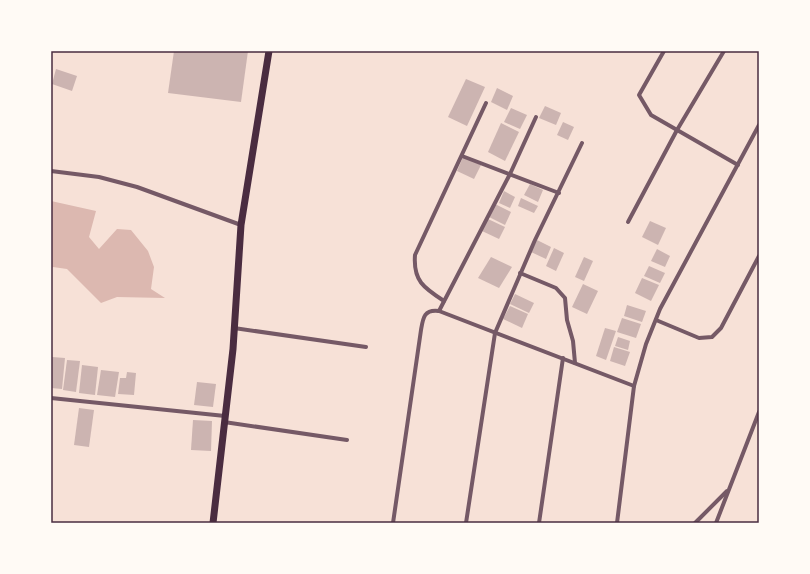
<svg xmlns="http://www.w3.org/2000/svg" width="810" height="574" font-family="Ubuntu,sans-serif">
<style>
.water{fill:#dcb8b0}
.building{fill:#ccb4b1}
.lines{fill:none;stroke-linecap:round;stroke-linejoin:round}
.minor{stroke:#755966;stroke-width:4}
.primary{stroke:#4a2c40;stroke-width:7}
.neatline{fill:none;stroke:#4a2c40;stroke-width:1.5}
</style>
<rect width="100%" height="100%" fill="#f7e1d7"/>
<!-- water -->
<path class="water" d="M51 201 96 211 89 237 99 249 117 229 131 230 148 251 154 267 151 289 165 298 117 297 101 303 67 269 53 267 51 269Z"/>
<!-- building -->
<g class="building">
<path d="M174 51H248L241 102 168 93Z"/>
<path d="M56 69 77 76 72 91 52 84Z"/>
<path d="M466 79 485 87 467 126 448 117Z"/>
<path d="M497 88 513 96 507 110 491 102Z"/>
<path d="M545 106 561 113 556 125 539 118Z"/>
<path d="M511 108 527 115 520 129 504 122Z"/>
<path d="M563 122 574 127 568 140 557 135Z"/>
<path d="M501 123 519 132 505 161 488 152Z"/>
<path d="M463 157 481 165 474 179 457 171Z"/>
<path d="M530 184 543 190 538 202 524 195Z"/>
<path d="M504 191 515 197 510 208 499 203Z"/>
<path d="M521 198 538 206 534 213 518 206Z"/>
<path d="M495 204 511 212 505 225 489 217Z"/>
<path d="M488 219 505 227 499 239 482 231Z"/>
<path d="M650 221 666 228 658 245 642 237Z"/>
<path d="M537 240 551 247 546 259 531 252Z"/>
<path d="M554 248 564 253 556 271 546 266Z"/>
<path d="M657 249 670 256 665 267 651 261Z"/>
<path d="M491 257 512 267 499 288 478 278Z"/>
<path d="M584 257 593 261 584 281 575 277Z"/>
<path d="M649 266 665 273 660 283 644 276Z"/>
<path d="M642 278 659 285 651 301 635 293Z"/>
<path d="M583 284 598 291 587 314 572 307Z"/>
<path d="M515 294 534 303 529 313 510 304Z"/>
<path d="M627 305 646 311 642 322 624 316Z"/>
<path d="M510 306 528 314 522 328 503 319Z"/>
<path d="M622 318 641 324 636 338 617 332Z"/>
<path d="M605 328 616 331 606 360 596 356Z"/>
<path d="M618 337 630 341 628 350 615 346Z"/>
<path d="M614 347 630 352 625 366 610 361Z"/>
<path d="M52 357 65 358 62 389 51 388Z"/>
<path d="M67 360 80 361 76 392 63 390Z"/>
<path d="M82 365 98 367 95 395 79 393Z"/>
<path d="M101 370 119 372 115 397 97 395Z"/>
<path d="M127 372 136 373 134 395 118 394 120 378H126Z"/>
<path d="M197 382 216 384 213 407 194 405Z"/>
<path d="M79 408 94 410 89 447 74 445Z"/>
<path d="M193 420 212 421 211 451 191 450Z"/>
</g>
<g class="lines">
<!-- minor -->
<g class="minor">
<path d="M664 51 639 95 651 115 738 165"/>
<path d="M462 156 559 193"/>
<path d="M51 171 99 177 137 187 241 225"/>
<path d="M628 222 677 130 724 51"/>
<path d="M520 273 556 288 565 298 567 320 573 341 575 363"/>
<path d="M444 301C424 288 413 281 415 255L486 103"/>
<path d="M439 311 510 174 536 117"/>
<path d="M656 320 699 338 712 337 721 328 759 256"/>
<path d="M234 328 366 347"/>
<path d="M51 398 225 416"/>
<path d="M224 422 347 440"/>
<path d="M393 523 421 330C423 318 424 309 439 311L634 386"/>
<path d="M466 523 495 333 535 240 582 143"/>
<path d="M539 523 563 358"/>
<path d="M617 523 634 386 646 344 660 309 759 125"/>
<path d="M695 523 727 491"/>
<path d="M716 523 759 412"/>
</g>
<!-- primary -->
<path class="primary" d="M213 523 233 349 241 225 269 51"/>
</g>
<!-- border -->
<rect width="810" height="574" fill="none" stroke="#fffaf5" stroke-width="104"/>
<rect x="52" y="52" width="706" height="470" class="neatline"/>
</svg>
